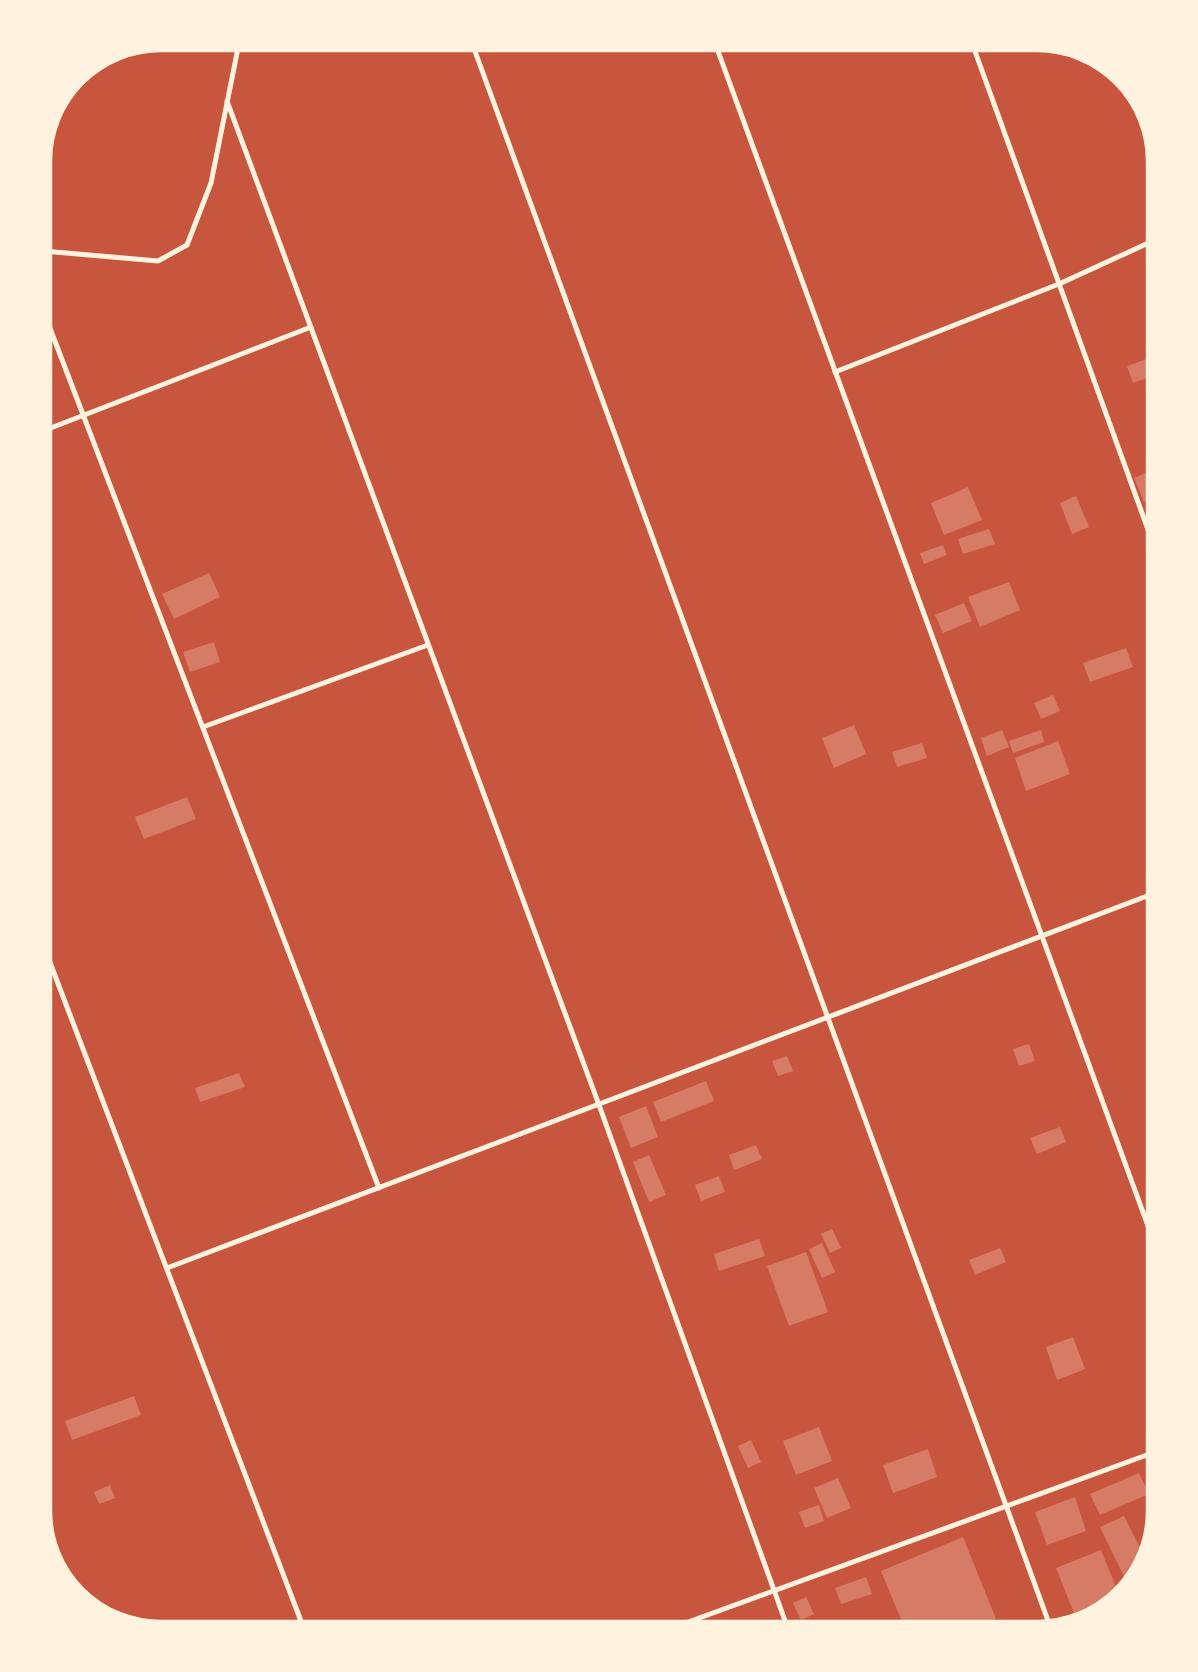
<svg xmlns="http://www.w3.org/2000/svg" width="1198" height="1672" font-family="'Work Sans',sans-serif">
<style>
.building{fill:#d67c66}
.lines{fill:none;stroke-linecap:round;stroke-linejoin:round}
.minor{stroke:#fff3e0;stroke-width:5}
.rim{fill:none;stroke:#fff3e0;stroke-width:2.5}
</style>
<rect width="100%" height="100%" fill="#c8553d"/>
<!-- building -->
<g class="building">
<path d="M1155 356V375L1133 383 1127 366Z"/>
<path d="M1146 473 1155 492V497L1144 502 1134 478Z"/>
<path d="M968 487 982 520 944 535 931 503Z"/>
<path d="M1076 496 1089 527 1072 534 1060 503Z"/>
<path d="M989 529 995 544 963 554 958 539Z"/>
<path d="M943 545 947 555 924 564 920 553Z"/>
<path d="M209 573 220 597 174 619 162 594Z"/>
<path d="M1009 582 1020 610 980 627 968 597Z"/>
<path d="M964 603 972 621 943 633 935 615Z"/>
<path d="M214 642 220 662 190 672 183 652Z"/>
<path d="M1126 648 1133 667 1090 682 1083 663Z"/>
<path d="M1053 695 1060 711 1041 719 1034 703Z"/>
<path d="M854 725 866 754 834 768 822 738Z"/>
<path d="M1002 730 1009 747 987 756 981 738Z"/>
<path d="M1041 730 1044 742 1013 753 1009 741Z"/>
<path d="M1058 741 1070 774 1026 791 1015 758Z"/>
<path d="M922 743 927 758 897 767 892 752Z"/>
<path d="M187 797 196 819 144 839 135 817Z"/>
<path d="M1029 1044 1035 1061 1019 1066 1013 1049Z"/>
<path d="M787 1056 793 1071 778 1076 772 1061Z"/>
<path d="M239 1073 245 1087 200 1102 195 1088Z"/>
<path d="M706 1081 714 1101 661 1122 653 1102Z"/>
<path d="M646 1106 658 1137 631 1148 619 1117Z"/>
<path d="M1060 1127 1066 1142 1037 1154 1030 1138Z"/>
<path d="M756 1145 762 1159 734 1170 729 1155Z"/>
<path d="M649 1155 666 1195 649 1202 633 1162Z"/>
<path d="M719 1176 725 1192 701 1201 695 1185Z"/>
<path d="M832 1229 841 1248 830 1253 821 1234Z"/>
<path d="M759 1239 765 1256 719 1271 714 1254Z"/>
<path d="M822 1243 835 1272 822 1278 809 1249Z"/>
<path d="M1000 1248 1006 1262 975 1275 969 1260Z"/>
<path d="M806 1252 828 1312 789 1326 767 1266Z"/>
<path d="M1073 1337 1085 1369 1057 1380 1046 1347Z"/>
<path d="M134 1396 141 1415 72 1440 65 1421Z"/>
<path d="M819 1427 832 1461 796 1475 783 1441Z"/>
<path d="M751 1440 761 1462 748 1468 738 1446Z"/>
<path d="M928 1449 937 1477 893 1493 883 1465Z"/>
<path d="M1139 1473 1149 1494 1100 1515 1090 1494Z"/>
<path d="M838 1478 851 1508 827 1518 814 1488Z"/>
<path d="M110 1485 115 1498 99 1504 94 1492Z"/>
<path d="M1075 1497 1086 1531 1047 1545 1035 1512Z"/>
<path d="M819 1505 824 1521 805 1528 799 1512Z"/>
<path d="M1124 1516 1144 1556 1140 1570 1127 1583 1100 1527Z"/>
<path d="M963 1537 996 1619 972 1629H905L881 1571Z"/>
<path d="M1101 1550 1118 1592 1113 1597 1074 1613 1056 1568Z"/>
<path d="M866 1577 872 1594 841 1604 835 1588Z"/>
<path d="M806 1597 814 1614 801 1620 793 1603Z"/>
<path d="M894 1622 896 1629H874Z"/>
</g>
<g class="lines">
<!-- minor -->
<g class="minor">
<path d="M472 43 1050 1626"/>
<path d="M715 43 1155 1245"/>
<path d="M972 43 1155 549"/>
<path d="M227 101 599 1105 788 1629"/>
<path d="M43 251 158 261 187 245 211 183 239 43"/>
<path d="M43 310 379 1188"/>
<path d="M835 372 1059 284 1155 240"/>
<path d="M43 431 311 327"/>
<path d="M203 727 428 645"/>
<path d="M43 944 304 1629"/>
<path d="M167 1268 1155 893"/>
<path d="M669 1629 1155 1452"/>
</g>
</g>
<!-- crop -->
<path d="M0 0H1198V1672H0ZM161 51H1037A110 110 0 0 1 1147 161V1511A110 110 0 0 1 1037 1621H161A110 110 0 0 1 51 1511V161A110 110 0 0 1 161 51Z" fill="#fff3e0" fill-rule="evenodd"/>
<path class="rim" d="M161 51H1037A110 110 0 0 1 1147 161V1511A110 110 0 0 1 1037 1621H161A110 110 0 0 1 51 1511V161A110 110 0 0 1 161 51Z"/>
</svg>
